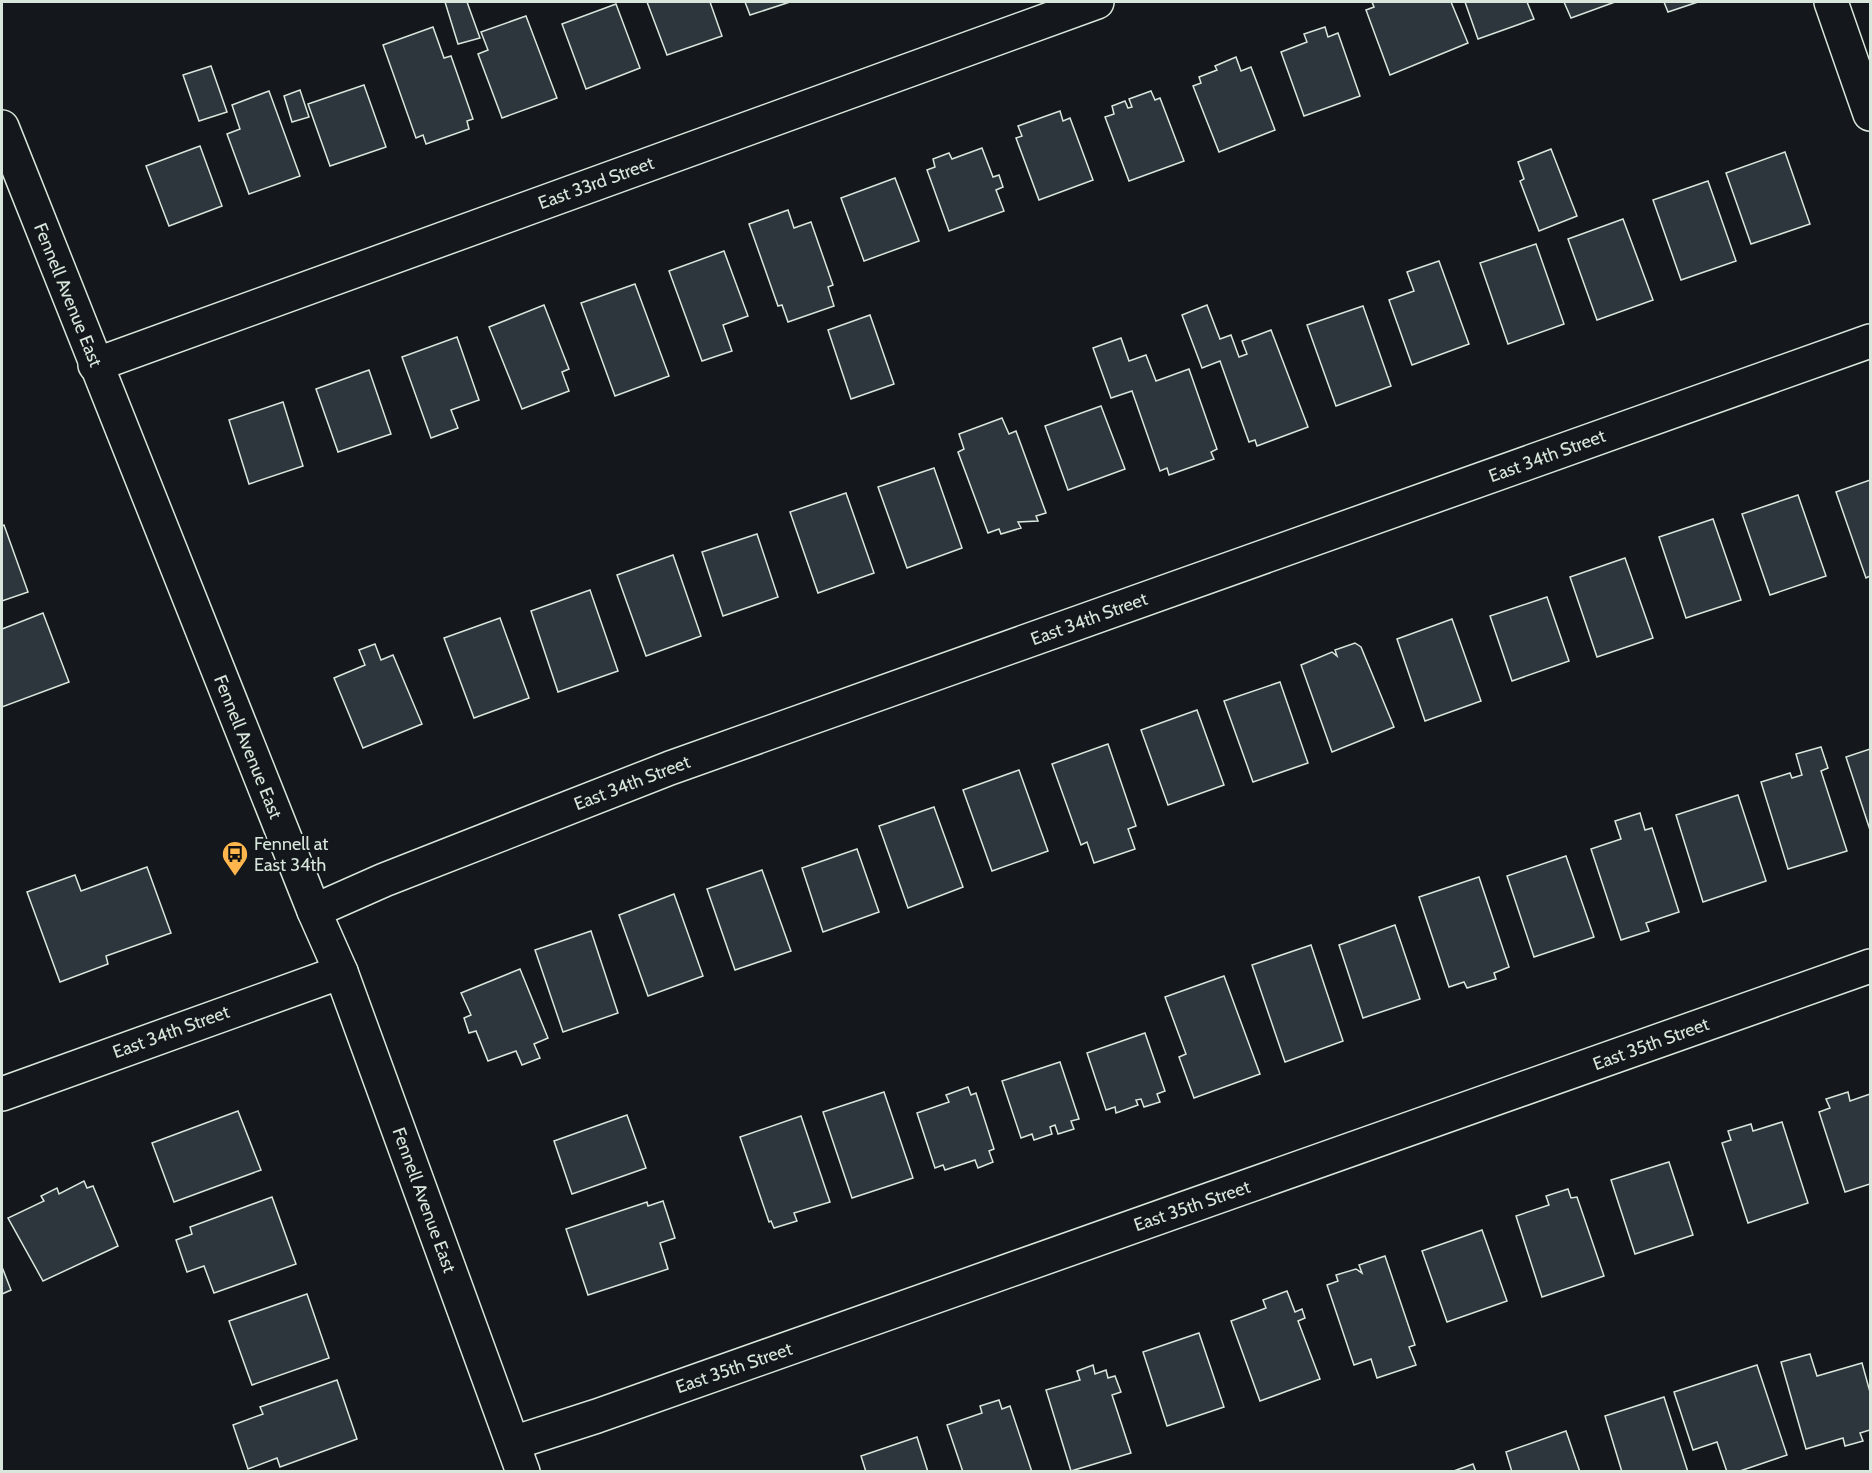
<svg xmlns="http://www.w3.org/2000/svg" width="1872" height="1473" font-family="Cabin,sans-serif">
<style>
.building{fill:#2c363c;stroke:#d8e6dc;stroke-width:1.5}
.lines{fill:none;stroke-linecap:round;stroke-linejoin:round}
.minor-casing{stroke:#d8e6dc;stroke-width:36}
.major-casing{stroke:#d8e6dc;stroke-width:36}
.minor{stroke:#14181c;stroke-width:33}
.major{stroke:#14181c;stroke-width:33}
.labels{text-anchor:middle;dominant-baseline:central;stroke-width:4.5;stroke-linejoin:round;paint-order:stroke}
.street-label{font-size:18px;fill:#d8e6dc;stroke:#14181c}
.poi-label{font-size:18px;fill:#d8e6dc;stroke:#14181c;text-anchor:start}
</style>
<rect width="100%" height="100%" fill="#14181c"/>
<!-- building -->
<g class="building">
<path d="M445 2H467L480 38 458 44Z"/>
<path d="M647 2H710L722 36 667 55Z"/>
<path d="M745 2H790L750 15Z"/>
<path d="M1372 2H1451L1468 43 1390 75 1366 10 1374 7Z"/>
<path d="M1465 2H1527L1534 19 1478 39Z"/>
<path d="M1564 2H1615L1571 18Z"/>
<path d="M1664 2H1698L1668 12Z"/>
<path d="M616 4 640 68 586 89 562 24Z"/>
<path d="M526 16 557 98 502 118 478 54 488 50 481 32Z"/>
<path d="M433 27 444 58 451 56 473 119 467 121 469 129 426 144 423 135 416 138 383 45Z"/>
<path d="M1325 27 1328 37 1338 33 1360 96 1304 116 1281 52 1307 42 1304 34Z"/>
<path d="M1236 57 1241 71 1251 67 1275 130 1219 152 1193 86 1201 83 1199 77 1217 70 1215 66Z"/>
<path d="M211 66 227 112 199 121 183 75Z"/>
<path d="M364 85 386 147 330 166 308 104Z"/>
<path d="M300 90 309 117 292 122 284 96Z"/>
<path d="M269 91 300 176 249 194 227 134 240 129 232 105Z"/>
<path d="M1151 91 1155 100 1160 98 1184 161 1129 181 1105 117 1114 114 1112 106 1125 101 1128 108 1132 107 1129 99Z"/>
<path d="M1060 111 1063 121 1070 118 1093 180 1039 200 1016 138 1022 136 1018 126Z"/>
<path d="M200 146 222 206 169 226 146 166Z"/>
<path d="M982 148 993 177 999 175 1003 187 996 190 1004 211 949 231 927 170 935 167 933 159 949 153 952 159Z"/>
<path d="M1551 149 1577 216 1539 231 1520 181 1524 179 1518 162Z"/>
<path d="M1785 152 1810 224 1751 244 1726 173Z"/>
<path d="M895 178 919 241 864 261 841 198Z"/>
<path d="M1708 181 1736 261 1681 280 1653 200Z"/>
<path d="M788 210 794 228 811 222 833 285 828 287 834 306 788 322 782 305 778 306 749 224Z"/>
<path d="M1623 219 1653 300 1597 320 1568 239Z"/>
<path d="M1536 244 1564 324 1508 344 1480 263Z"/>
<path d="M724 251 748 316 723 325 732 351 702 361 669 271Z"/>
<path d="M1439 261 1469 344 1412 365 1389 300 1414 291 1407 272Z"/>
<path d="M635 284 669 376 615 396 581 303Z"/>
<path d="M544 305 569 369 562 372 569 391 522 409 489 327Z"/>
<path d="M1207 305 1220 339 1231 335 1239 357 1247 354 1242 341 1271 330 1308 427 1257 446 1255 440 1249 442 1220 361 1202 368 1182 315Z"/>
<path d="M1363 306 1391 386 1336 406 1307 325Z"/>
<path d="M870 315 894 384 851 399 828 330Z"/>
<path d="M457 337 479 400 451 410 458 428 431 438 402 357Z"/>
<path d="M1121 338 1129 361 1146 355 1156 381 1189 369 1217 449 1211 452 1214 459 1169 475 1167 468 1160 471 1132 391 1111 398 1093 348Z"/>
<path d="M369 370 391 434 338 452 316 389Z"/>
<path d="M283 402 303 466 249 484 229 420Z"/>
<path d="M1101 406 1125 469 1068 490 1045 426Z"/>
<path d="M1002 418 1009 434 1016 431 1046 513 1036 516 1038 521 1018 522 1021 528 1001 534 999 529 988 533 958 452 964 449 959 434Z"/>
<path d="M934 468 962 548 907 568 878 487Z"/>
<path d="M1870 480V576L1866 578 1836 492Z"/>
<path d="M846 493 874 573 818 593 790 512Z"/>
<path d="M1798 495 1826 576 1770 595 1742 514Z"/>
<path d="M1713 519 1741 600 1686 618 1659 537Z"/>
<path d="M4 525 28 592 2 601V526Z"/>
<path d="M757 534 778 597 723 616 702 552Z"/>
<path d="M673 555 701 636 646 656 617 575Z"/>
<path d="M1625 558 1653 638 1597 657 1570 577Z"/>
<path d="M590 590 618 671 558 692 531 611Z"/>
<path d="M1547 597 1569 661 1512 681 1490 616Z"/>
<path d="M43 613 69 682 2 707V629Z"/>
<path d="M500 618 529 698 474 718 444 638Z"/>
<path d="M1452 619 1481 701 1425 721 1397 639Z"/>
<path d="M1355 643 1361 647 1394 727 1332 752 1301 665 1332 652 1337 656 1335 650Z"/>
<path d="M375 644 381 660 393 655 422 724 363 748 334 678 365 665 359 650Z"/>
<path d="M1280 682 1308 763 1253 782 1224 701Z"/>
<path d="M1197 710 1224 785 1168 805 1141 730Z"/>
<path d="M1108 744 1136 826 1128 829 1135 849 1094 863 1087 842 1081 845 1052 764Z"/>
<path d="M1821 747 1828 768 1821 771 1847 851 1788 869 1761 782 1790 773 1792 778 1802 775 1796 754Z"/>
<path d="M1870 749V830L1846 757Z"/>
<path d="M1019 770 1048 851 992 871 963 790Z"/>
<path d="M1738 795 1766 881 1703 902 1676 815Z"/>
<path d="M934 807 963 887 908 908 879 826Z"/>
<path d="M1640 813 1645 830 1652 828 1679 912 1646 923 1649 931 1621 940 1591 849 1621 839 1615 821Z"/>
<path d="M857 849 879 912 823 932 802 868Z"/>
<path d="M1566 856 1594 937 1534 957 1507 876Z"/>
<path d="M147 867 171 933 106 956 108 964 60 982 27 892 75 875 81 891Z"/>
<path d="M762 870 791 951 735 970 707 889Z"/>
<path d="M1479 877 1509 967 1494 973 1496 979 1467 988 1464 982 1449 987 1419 897Z"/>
<path d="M674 894 703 976 648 996 619 915Z"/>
<path d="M1395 925 1420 999 1363 1018 1339 945Z"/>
<path d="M591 931 618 1013 563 1032 535 950Z"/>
<path d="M1311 945 1343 1041 1285 1062 1252 965Z"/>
<path d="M520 969 548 1038 534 1044 540 1058 522 1065 516 1051 488 1061 476 1031 469 1033 464 1018 471 1015 461 993Z"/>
<path d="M1224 976 1260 1074 1194 1098 1179 1057 1186 1054 1165 997Z"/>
<path d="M1145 1033 1165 1091 1157 1094 1160 1102 1144 1107 1141 1099 1136 1100 1138 1105 1116 1113 1115 1107 1106 1110 1087 1053Z"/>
<path d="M1060 1062 1079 1119 1071 1121 1074 1129 1058 1134 1055 1125 1050 1127 1052 1134 1034 1140 1032 1134 1021 1138 1002 1081Z"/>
<path d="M968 1087 971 1095 976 1093 994 1149 989 1151 993 1162 978 1168 975 1160 945 1170 943 1165 935 1168 917 1113 949 1102 946 1095Z"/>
<path d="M884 1092 913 1178 852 1198 823 1112Z"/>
<path d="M1848 1092 1850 1101 1870 1094V1184L1845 1192 1819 1112 1830 1108 1826 1099Z"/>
<path d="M238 1111 261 1170 174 1202 152 1143Z"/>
<path d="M627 1115 646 1168 572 1194 554 1141Z"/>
<path d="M801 1116 830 1202 794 1213 797 1221 774 1228 771 1221 769 1222 740 1137Z"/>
<path d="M1782 1122 1808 1203 1748 1223 1722 1143 1731 1140 1728 1131 1751 1124 1753 1131Z"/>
<path d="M1669 1162 1693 1235 1635 1254 1611 1180Z"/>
<path d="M84 1181 87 1188 93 1186 118 1246 43 1281 8 1218 44 1201 41 1196 57 1188 59 1194Z"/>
<path d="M1568 1189 1571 1198 1577 1197 1604 1276 1542 1297 1516 1216 1549 1205 1546 1196Z"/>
<path d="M272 1197 296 1264 214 1293 204 1266 187 1272 176 1240 192 1234 190 1227Z"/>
<path d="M663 1201 675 1238 660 1243 668 1269 588 1295 566 1229 647 1202 648 1206Z"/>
<path d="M1482 1230 1507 1301 1447 1322 1422 1251Z"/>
<path d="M1385 1256 1415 1345 1409 1347 1416 1365 1377 1378 1371 1359 1354 1365 1327 1285 1338 1281 1336 1275 1356 1269 1362 1273 1359 1265Z"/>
<path d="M2 1267 11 1290 2 1294Z"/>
<path d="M1287 1291 1295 1312 1302 1309 1305 1318 1298 1321 1320 1379 1260 1401 1231 1321 1266 1308 1263 1300Z"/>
<path d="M307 1294 329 1358 252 1385 229 1321Z"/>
<path d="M1199 1333 1224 1407 1167 1426 1143 1352Z"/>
<path d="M1810 1354 1817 1376 1862 1363 1870 1392V1430L1860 1433 1863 1441 1845 1446 1843 1438 1806 1449 1781 1362Z"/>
<path d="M1093 1365 1095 1374 1106 1370 1108 1378 1115 1376 1121 1392 1112 1395 1131 1453 1071 1471 1046 1390 1080 1380 1077 1371Z"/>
<path d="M1757 1365 1787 1455 1737 1472H1727L1717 1442 1693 1450 1674 1392Z"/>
<path d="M337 1380 357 1439 280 1467 277 1458 248 1469 233 1425 263 1414 260 1407Z"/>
<path d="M1664 1397 1688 1472H1622L1605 1416Z"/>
<path d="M999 1400 1002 1409 1010 1406 1032 1472H963L947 1425 982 1413 980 1406Z"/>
<path d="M1566 1431 1580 1472H1512L1506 1452Z"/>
<path d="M917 1437 928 1472H866L861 1456Z"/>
<path d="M1473 1464 1476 1472H1451Z"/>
</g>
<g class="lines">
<!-- minor casing -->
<g class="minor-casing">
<g id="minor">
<path d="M1831 2 1870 114"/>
<path d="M95 365 1097 2"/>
<path d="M314 911 384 880 670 768 1870 341"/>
<path d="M2 1094 341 972"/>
<path d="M513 1443 597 1416 1870 966"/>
</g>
</g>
<!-- major casing -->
<g class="major-casing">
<path id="major" d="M2 127 314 911 341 972 523 1472"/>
</g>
<!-- minor -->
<use href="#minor" class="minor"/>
<!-- major -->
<use href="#major" class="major"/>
</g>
<!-- icons -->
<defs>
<g id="bus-pin" transform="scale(1.35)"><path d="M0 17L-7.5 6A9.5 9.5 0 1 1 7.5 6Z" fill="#ffb74d" stroke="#14181c"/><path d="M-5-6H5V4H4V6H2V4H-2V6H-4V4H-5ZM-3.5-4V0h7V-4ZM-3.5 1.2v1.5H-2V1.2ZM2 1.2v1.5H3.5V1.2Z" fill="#111"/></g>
</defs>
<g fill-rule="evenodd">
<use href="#bus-pin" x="235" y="854"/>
</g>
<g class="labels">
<!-- street labels -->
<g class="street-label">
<text transform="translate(596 183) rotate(-20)">East 33rd Street</text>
<text transform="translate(68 295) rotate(68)">Fennell Avenue East</text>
<text transform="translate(1547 456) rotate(-20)">East 34th Street</text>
<text transform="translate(1089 619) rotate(-20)">East 34th Street</text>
<text transform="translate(248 747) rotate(68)">Fennell Avenue East</text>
<text transform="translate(632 783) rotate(-21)">East 34th Street</text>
<text transform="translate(171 1032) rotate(-20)">East 34th Street</text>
<text transform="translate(1651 1044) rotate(-20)">East 35th Street</text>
<text transform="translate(424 1200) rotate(70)">Fennell Avenue East</text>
<text transform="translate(1192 1206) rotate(-19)">East 35th Street</text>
<text transform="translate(734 1368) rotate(-19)">East 35th Street</text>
</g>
<!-- poi labels -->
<g class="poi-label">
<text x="254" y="844">Fennell at<tspan x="254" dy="21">East 34th</tspan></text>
</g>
</g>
<!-- border -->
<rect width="1872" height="1473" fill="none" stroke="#d8e6dc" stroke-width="6"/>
</svg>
